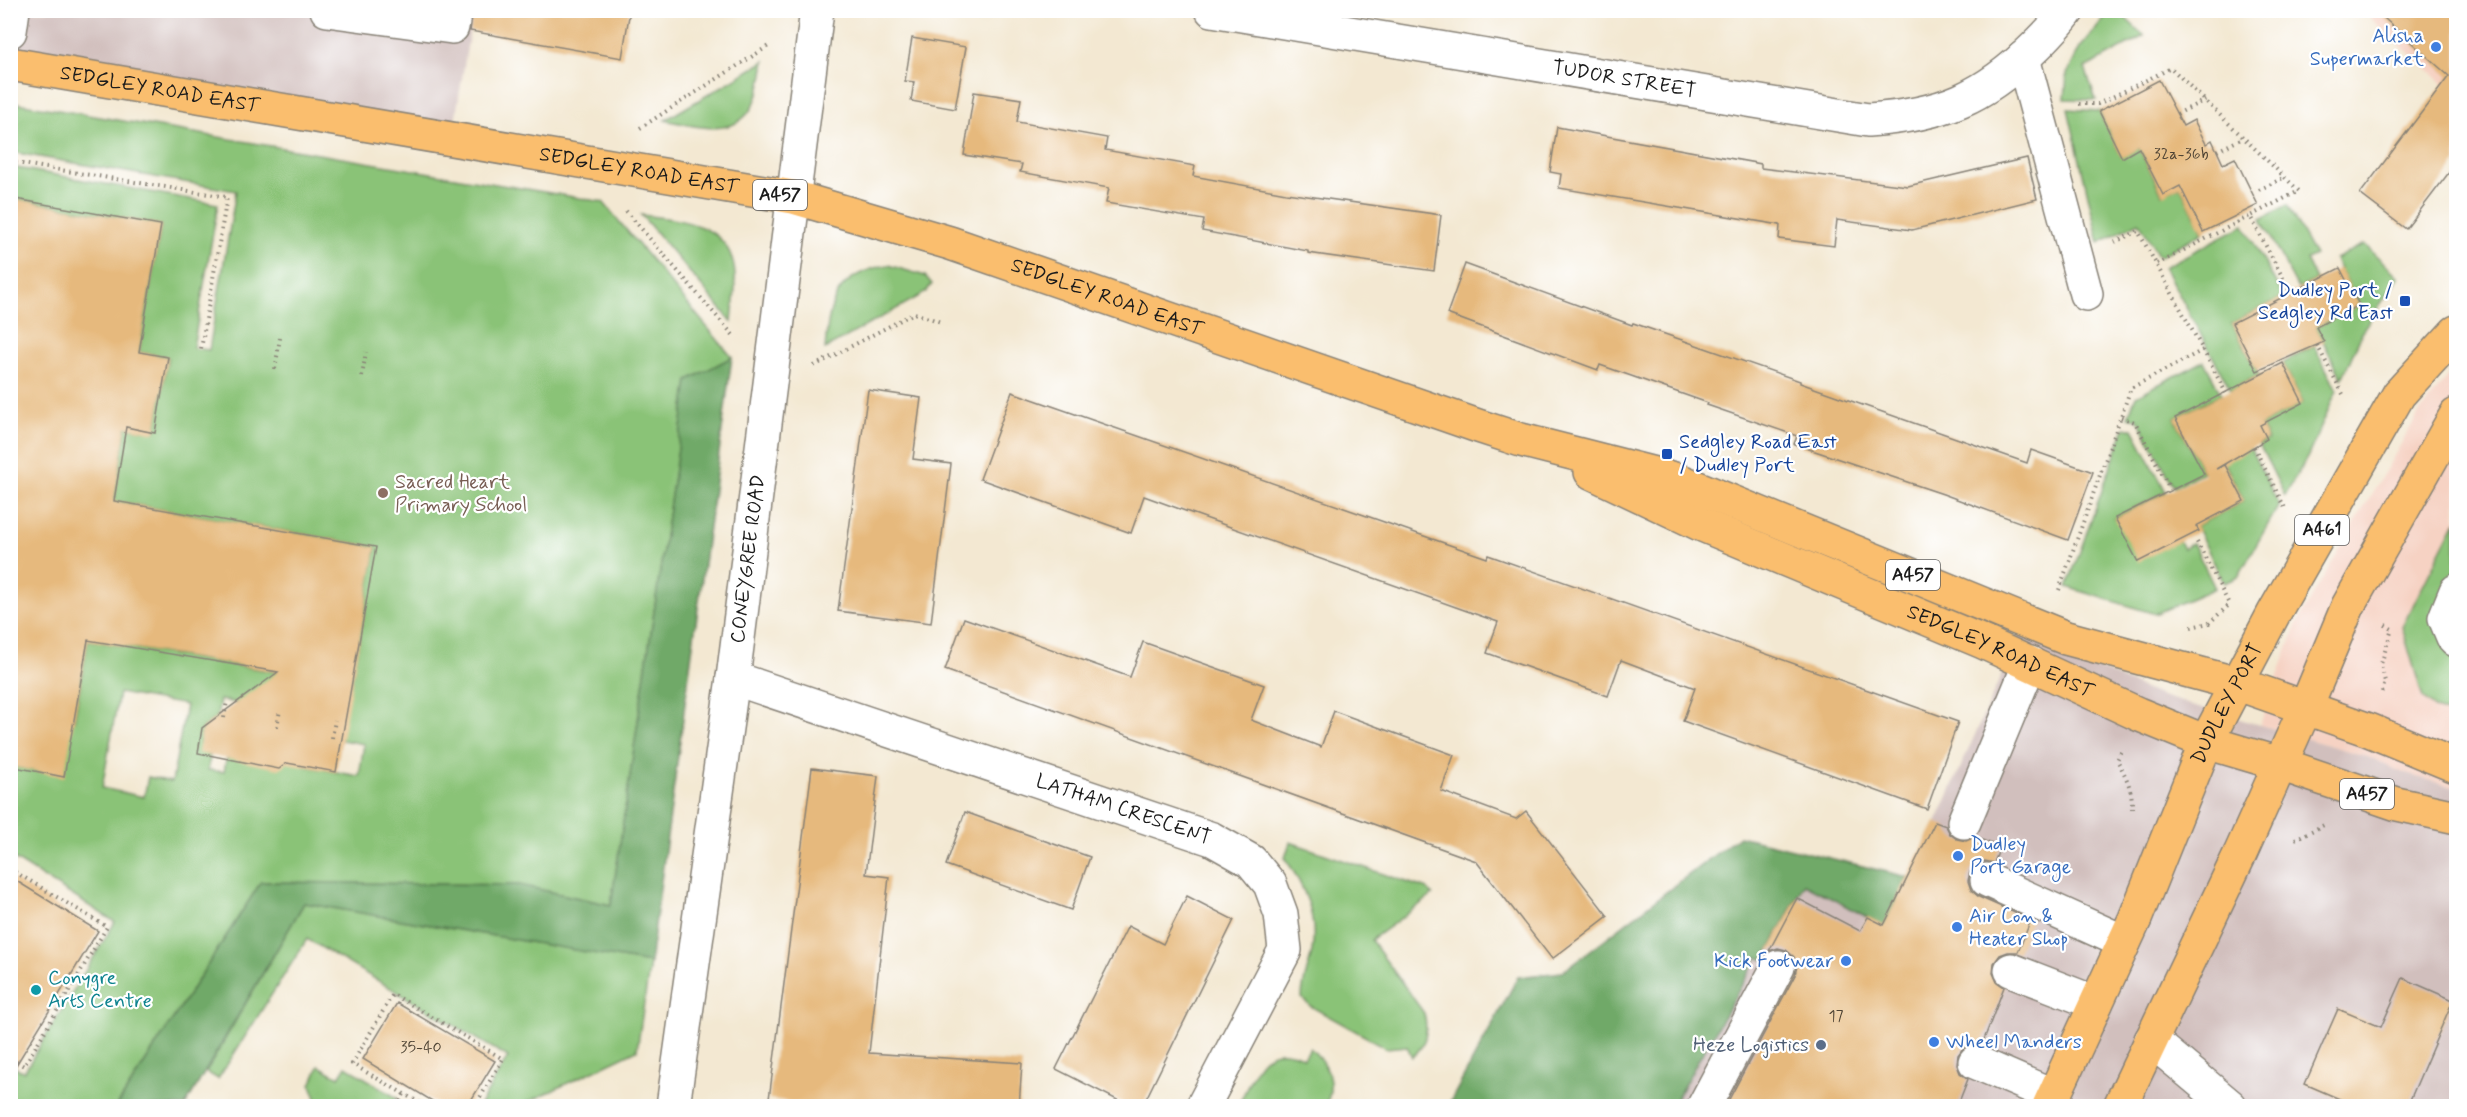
<svg xmlns="http://www.w3.org/2000/svg" width="2467" height="1117" font-family="Mynerve,sans-serif">
<style>
.built{fill:#f6d2c3}
.industrial{fill:#d1bfbd}
.green{fill:#8ac377;stroke:#53704a;stroke-width:1.5;fill-rule:evenodd}
.forest{fill:#6fa968;stroke:#466242;stroke-width:1.5}
.building{fill:#e6b97d}
.lines{fill:none;stroke-linecap:round;stroke-linejoin:round}
.minor-casing{stroke:#888277;stroke-width:36}
.major-casing{stroke:#888277;stroke-width:36}
.highway-casing{stroke:#888277;stroke-width:36}
.path{stroke:#888277;stroke-width:4;stroke-dasharray:1.5 4.5;stroke-linecap:butt}
.minor{stroke:#fff;stroke-width:33}
.major{stroke:#fabe6e;stroke-width:33}
.highway{stroke:#fabe6e;stroke-width:33}
.shop-dot{fill:#3f7fe0;stroke:#fff;stroke-width:2}
.transit-dot{fill:#1a4fb4;stroke:#fff;stroke-width:2}
.education-dot{fill:#8d6e63;stroke:#fff;stroke-width:2}
.culture-dot{fill:#0f9aa8;stroke:#fff;stroke-width:2}
.service-dot{fill:#5c6f8a;stroke:#fff;stroke-width:2}
.labels{text-anchor:middle;dominant-baseline:central;stroke-width:4.5;stroke-linejoin:round;paint-order:stroke}
.number-label{font-size:16px;fill:#4e4334}
.shield{fill:#fff;stroke:#606060;stroke-width:1.5}
.shield-label{font-size:18px;font-weight:bold;fill:#1c1c1c}
.shop-label{font-size:20px;fill:#366cbe;stroke:#fff;text-anchor:start}
.street-label{font-size:20px;fill:#1c1c1c;stroke:#fff}
.transit-label{font-size:20px;fill:#164399;stroke:#fff;text-anchor:end}
.education-label{font-size:20px;fill:#785e54;stroke:#fff;text-anchor:start}
.culture-label{font-size:20px;fill:#0d838f;stroke:#fff;text-anchor:start}
.service-label{font-size:20px;fill:#4e5e75;stroke:#fff;text-anchor:end}
</style>
<rect width="100%" height="100%" fill="#fff"/>
<filter id="ink" filterUnits="userSpaceOnUse"><feTurbulence type="fractalNoise" baseFrequency=".0167" numOctaves="2"/><feDisplacementMap in="SourceGraphic" scale="12" xChannelSelector="R" yChannelSelector="G"/><feConvolveMatrix kernelMatrix="1 2 1 2 8 2 1 2 1" color-interpolation-filters="sRGB"/></filter>
<filter id="wash" filterUnits="userSpaceOnUse"><feTurbulence type="fractalNoise" baseFrequency=".008" numOctaves="4" result="noise"/><feDisplacementMap in="SourceGraphic" scale="24" xChannelSelector="R" yChannelSelector="G"/><feGaussianBlur stdDeviation="1.35" result="paint"/><feColorMatrix in="noise" values="0 0 0 0 0 0 0 0 0 0 0 0 0 0 0 0 0 1.4 0 .05"/><feComposite in="paint" operator="in"/></filter>
<g filter="url(#wash)">
<rect width="100%" height="100%" fill="#f3e8d2"/>
<!-- built -->
<g class="built">
<path d="M2362 11H2456V95L2369 17Z"/>
<path d="M2456 366V788L2406 774 2362 755 2260 725 2297 624 2317 588 2419 413Z"/>
</g>
<!-- industrial -->
<g class="industrial">
<path d="M10 11H473L452 139 11 64Z"/>
<path d="M2019 635 2158 695 2362 755 2406 774 2456 788V1106H1672L1758 956 1764 960 1805 884 1883 925 1936 823Z"/>
</g>
<!-- green -->
<g class="green">
<path d="M2111 11H2118L2144 36 2085 68 2096 100 2065 99 2067 74 2080 48Z"/>
<path d="M765 61C763 72 762 86 757 97 741 141 700 127 665 120Z"/>
<path d="M11 102 603 202 732 357 688 381 611 905 519 885 261 882 117 1106H11V1065L24 1072 115 922 11 857V766L41 772 10 711 74 722 88 640 351 685 376 547 114 501 126 427 155 432 168 357 139 352 161 225 11 198V167L218 204 193 348 209 350 236 191 11 152ZM119 693 186 705 172 782 148 777 144 797 102 788ZM220 700 236 703 240 750 226 760 224 772 208 770 210 757 200 743 202 728 217 717ZM309 734 364 744 359 776 304 766Z"/>
<path d="M2068 109 2099 111 2122 157 2139 148 2162 194 2180 186 2203 232 2159 257 2139 222 2099 243Z"/>
<path d="M2287 205 2315 256 2306 260 2316 280 2298 289 2261 219Z"/>
<path d="M641 215C682 220 733 223 735 276 736 291 733 307 732 322Z"/>
<path d="M2244 225 2283 297 2232 323 2259 375 2231 390 2164 267Z"/>
<path d="M2364 244 2399 277 2364 328 2342 379 2316 327 2359 305 2335 259Z"/>
<path d="M888 265 925 276 932 284 925 293 825 349C829 302 835 274 888 265Z"/>
<path d="M2314 346 2337 390 2308 456 2285 496 2259 444 2268 440 2260 425 2303 403 2283 363Z"/>
<path d="M2204 361 2221 394 2175 418 2203 472 2174 487 2138 419 2128 417 2136 396Z"/>
<path d="M2125 427 2133 429 2166 492 2115 518 2179 541 2183 549 2193 543 2215 588 2155 614 2067 587Z"/>
<path d="M2250 448 2279 505 2238 577 2224 583 2196 526 2244 501 2224 462Z"/>
<path d="M2456 521V581L2449 654 2456 660V717L2434 708 2423 698 2402 627Z"/>
<path d="M1290 842 1427 889 1433 895 1371 940 1424 1013C1428 1031 1427 1045 1412 1057L1407 1046 1386 1048 1310 1006 1302 998C1302 982 1309 967 1312 951 1318 916 1304 886 1285 858Z"/>
<path d="M304 903 650 963 637 1050 520 1106H479L508 1057 307 939 218 1079 206 1072Z"/>
<path d="M1310 1048C1327 1063 1337 1084 1325 1106H1238C1254 1075 1261 1036 1304 1058Z"/>
<path d="M319 1066 339 1077 346 1066 397 1098 392 1106H324L318 1103 311 1085Z"/>
</g>
<!-- forest -->
<g class="forest">
<path d="M732 357 650 963 304 903 185 1106H117L261 882 519 885 611 905 688 380Z"/>
<path d="M1739 836 1908 877 1884 926 1804 884 1764 960 1758 957 1672 1106H1448L1518 977 1562 972Z"/>
</g>
<g id="blocks">
<!-- building -->
<g class="building">
<path d="M473 10H630L622 58 470 31Z"/>
<path d="M2375 10H2457V162L2406 229 2360 194 2449 76Z"/>
<path d="M912 38 966 47 955 109 911 101 914 82 905 81Z"/>
<path d="M2159 80 2183 126 2194 120 2206 144 2212 140 2223 164 2235 158 2258 205 2203 232 2180 186 2163 195 2139 148 2122 158 2099 111Z"/>
<path d="M974 92 1021 99 1017 122 1107 138 1105 150 1195 166 1193 176 1286 193 1441 215 1434 271 1308 253V251L1202 231 1204 220 1106 203 1109 188 1020 172 1022 164 964 155Z"/>
<path d="M1557 127 1761 164V168L1908 186 2027 158 2037 199 1912 230 1837 220 1834 246 1779 239 1780 225 1559 188 1561 174 1550 172Z"/>
<path d="M10 198 161 225 139 352 168 357 155 433 126 427 114 501 376 547 336 772 287 763 279 769 198 753 202 728 278 672 88 640 64 777 10 766Z"/>
<path d="M1465 264 1632 325 1633 323 1800 381V383L2027 463 2031 450 2093 472 2068 540 1943 494 1794 444 1797 436 1707 405 1708 403 1600 365 1598 370 1447 314Z"/>
<path d="M2340 268 2359 305 2316 327 2324 342 2257 371 2232 323Z"/>
<path d="M2283 363 2303 403 2260 425 2267 439 2216 469 2225 465 2244 501 2196 526 2199 531 2138 562 2115 518 2204 474 2175 418Z"/>
<path d="M868 390 921 398 913 459 951 464 931 623 838 611Z"/>
<path d="M1012 392 1487 558 1488 555 1958 722 1927 809 1683 721 1695 688 1621 660 1608 696 1487 653 1498 622 1177 508 1144 496 1131 533 980 479Z"/>
<path d="M964 618 1130 677 1143 642 1264 685 1251 720 1321 747 1334 711 1454 755 1441 791 1516 819 1526 811 1608 916 1552 959 1476 861 945 670Z"/>
<path d="M812 768 878 776 866 874 889 877 869 1053 1022 1063 1019 1107H829L769 1099Z"/>
<path d="M965 812 1090 857 1071 910 946 865Z"/>
<path d="M1935 822 1946 826 1950 834 1957 839 1966 841 1975 837 2000 847 1994 863 1985 861 1977 864 1970 872 1968 881 1971 890 1979 897 2031 920 2018 952H2008L2000 955 1994 963 1993 973 1997 982 2004 987 1982 1045 1972 1044 1964 1047 1958 1055 1957 1065 1960 1073 1968 1079 1957 1107H1725L1795 975 1797 966 1794 957 1786 950 1778 948 1769 951 1797 898 1860 931 1868 917 1884 925Z"/>
<path d="M10 877 98 931 10 1075Z"/>
<path d="M1187 896 1234 920 1142 1107H1131L1056 1069 1128 926 1163 944Z"/>
<path d="M2403 978 2453 1000 2407 1107H2358L2305 1084 2338 1009 2381 1027Z"/>
<path d="M397 1003 495 1061 467 1107H442L363 1059Z"/>
</g>
</g>
</g>
<g filter="url(#ink)">
<use href="#blocks" fill-opacity="0" stroke="#888277" stroke-width="1.5"/>
<g class="lines">
<!-- minor casing -->
<g class="minor-casing">
<g id="minor">
<path d="M327 10 452 27 455 10"/>
<path id="s1" d="M1212 10 1868 120C1942 115 1984 98 2037 45 2048 34 2059 23 2068 10"/>
<path d="M10 31 13 10"/>
<path d="M2023 58 2086 294"/>
<path d="M2456 591 2445 618 2453 637 2456 640"/>
<path id="s2" d="M733 678 1212 839 1251 861 1270 884 1281 914 1285 950 1203 1106"/>
<path d="M1964 822 2030 663"/>
<path d="M1987 880 2124 942"/>
<path d="M2011 970 2096 1003"/>
<path d="M2151 1040 2230 1106"/>
<path d="M1975 1062 2054 1096"/>
<path id="s3" d="M673 1106 733 678 817 10"/>
<path d="M1704 1106 1778 967"/>
</g>
</g>
<!-- major casing -->
<g class="major-casing">
<g id="major">
<path id="s4" d="M10 64 793 197 950 243 1478 426 1521 440 1678 480 2066 638 2238 684 2369 730 2456 766"/>
<path id="s5" d="M1591 472 1700 524 1983 642 2138 714 2206 742 2280 764 2397 804 2456 817"/>
</g>
</g>
<!-- highway casing -->
<g class="highway-casing">
<g id="highway">
<path id="s6" d="M2049 1106 2135 919 2206 742 2274 613 2399 394 2456 332"/>
<path d="M2120 1106 2240 854 2305 709 2348 606 2456 415"/>
</g>
</g>
<!-- path -->
<g class="path">
<path d="M2079 104H2098L2171 68 2299 191 2250 216"/>
<path d="M2177 114 2205 100"/>
<path d="M640 128 770 45"/>
<path d="M2217 151 2243 138"/>
<path d="M10 162 227 197 201 349"/>
<path d="M2259 190 2285 177"/>
<path d="M626 211 733 335"/>
<path d="M2157 264 2250 216 2291 293"/>
<path d="M2317 345 2344 396"/>
<path d="M2203 350 2226 393"/>
<path d="M814 366 914 313 941 322"/>
<path d="M275 369 280 338"/>
<path d="M362 376 366 352"/>
<path d="M2121 417 2135 422 2170 489"/>
<path d="M2254 447 2285 508"/>
<path d="M2197 542 2229 604"/>
<path d="M2059 590 2131 388 2203 350 2138 231 2115 242"/>
<path d="M2191 627 2209 623 2228 606"/>
<path d="M2382 692 2385 682 2381 664 2392 629 2385 625"/>
<path d="M224 718 227 701"/>
<path d="M277 727 280 710"/>
<path d="M332 738 335 720"/>
<path d="M2121 752 2117 760C2126 776 2133 790 2132 809"/>
<path d="M2295 839 2326 824"/>
<path d="M10 869 107 927 24 1066 10 1058"/>
<path d="M397 1106 404 1094"/>
<path d="M425 1106 352 1064 393 994 503 1059 475 1106"/>
</g>
<!-- minor -->
<use href="#minor" class="minor"/>
<!-- major -->
<use href="#major" class="major"/>
<!-- highway -->
<use href="#highway" class="highway"/>
</g>
</g>
<!-- markers -->
<g class="shop-dot">
<circle cx="2436" cy="47" r="6"/>
<circle cx="1958" cy="856" r="6"/>
<circle cx="1957" cy="927" r="6"/>
<circle cx="1846" cy="961" r="6"/>
<circle cx="1934" cy="1042" r="6"/>
</g>
<g class="transit-dot">
<rect x="2399" y="295" width="12" height="12" rx="3"/>
<rect x="1661" y="448" width="12" height="12" rx="3"/>
</g>
<circle class="education-dot" cx="383" cy="493" r="6"/>
<circle class="culture-dot" cx="36" cy="990" r="6"/>
<circle class="service-dot" cx="1821" cy="1045" r="6"/>
<g class="labels">
<!-- number labels -->
<g class="number-label">
<text x="2181" y="154">32a-36b</text>
<text x="1836" y="1016">17</text>
<text x="421" y="1047">35-40</text>
</g>
<!-- shield labels -->
<g class="shield">
<rect x="753" y="180" width="54" height="30" rx="4.5"/>
<rect x="2295" y="515" width="54" height="30" rx="4.5"/>
<rect x="1886" y="560" width="54" height="30" rx="4.5"/>
<rect x="2340" y="779" width="54" height="30" rx="4.5"/>
</g>
<g class="shield-label">
<text x="780" y="195">A457</text>
<text x="2322" y="530">A461</text>
<text x="1913" y="575">A457</text>
<text x="2367" y="794">A457</text>
</g>
<!-- shop labels -->
<g class="shop-label">
<text x="2424" y="36" text-anchor="end">Alisha<tspan x="2424" dy="23">Supermarket</tspan></text>
<text x="1970" y="844">Dudley<tspan x="1970" dy="23">Port Garage</tspan></text>
<text x="1969" y="916">Air Con &amp;<tspan x="1969" dy="23">Heater Shop</tspan></text>
<text x="1834" y="961" text-anchor="end">Kick Footwear</text>
<text x="1946" y="1042">Wheel Manders</text>
</g>
<!-- street labels -->
<g class="street-label">
<text stroke="none"><textPath href="#s1" startOffset="418">TUDOR STREET</textPath></text>
<text stroke="none"><textPath href="#s4" startOffset="152">SEDGLEY ROAD EAST</textPath></text>
<text stroke="none"><textPath href="#s4" startOffset="638">SEDGLEY ROAD EAST</textPath></text>
<text stroke="none"><textPath href="#s4" startOffset="1124">SEDGLEY ROAD EAST</textPath></text>
<text stroke="none"><textPath href="#s3" startOffset="552">CONEYGREE ROAD</textPath></text>
<text stroke="none"><textPath href="#s5" startOffset="447">SEDGLEY ROAD EAST</textPath></text>
<text stroke="none"><textPath href="#s6" startOffset="440">DUDLEY PORT</textPath></text>
<text stroke="none"><textPath href="#s2" startOffset="412">LATHAM CRESCENT</textPath></text>
</g>
<!-- transit labels -->
<g class="transit-label">
<text x="2393" y="290">Dudley Port /<tspan x="2393" dy="23">Sedgley Rd East</tspan></text>
<text x="1679" y="442" text-anchor="start">Sedgley Road East<tspan x="1679" dy="23">/ Dudley Port</tspan></text>
</g>
<!-- education labels -->
<g class="education-label">
<text x="395" y="482">Sacred Heart<tspan x="395" dy="23">Primary School</tspan></text>
</g>
<!-- culture labels -->
<g class="culture-label">
<text x="48" y="978">Conygre<tspan x="48" dy="23">Arts Centre</tspan></text>
</g>
<!-- service labels -->
<g class="service-label">
<text x="1809" y="1045">Heze Logistics</text>
</g>
</g>
<!-- margin -->
<rect width="2467" height="1117" fill="none" stroke="#fff" stroke-width="36"/>
</svg>
